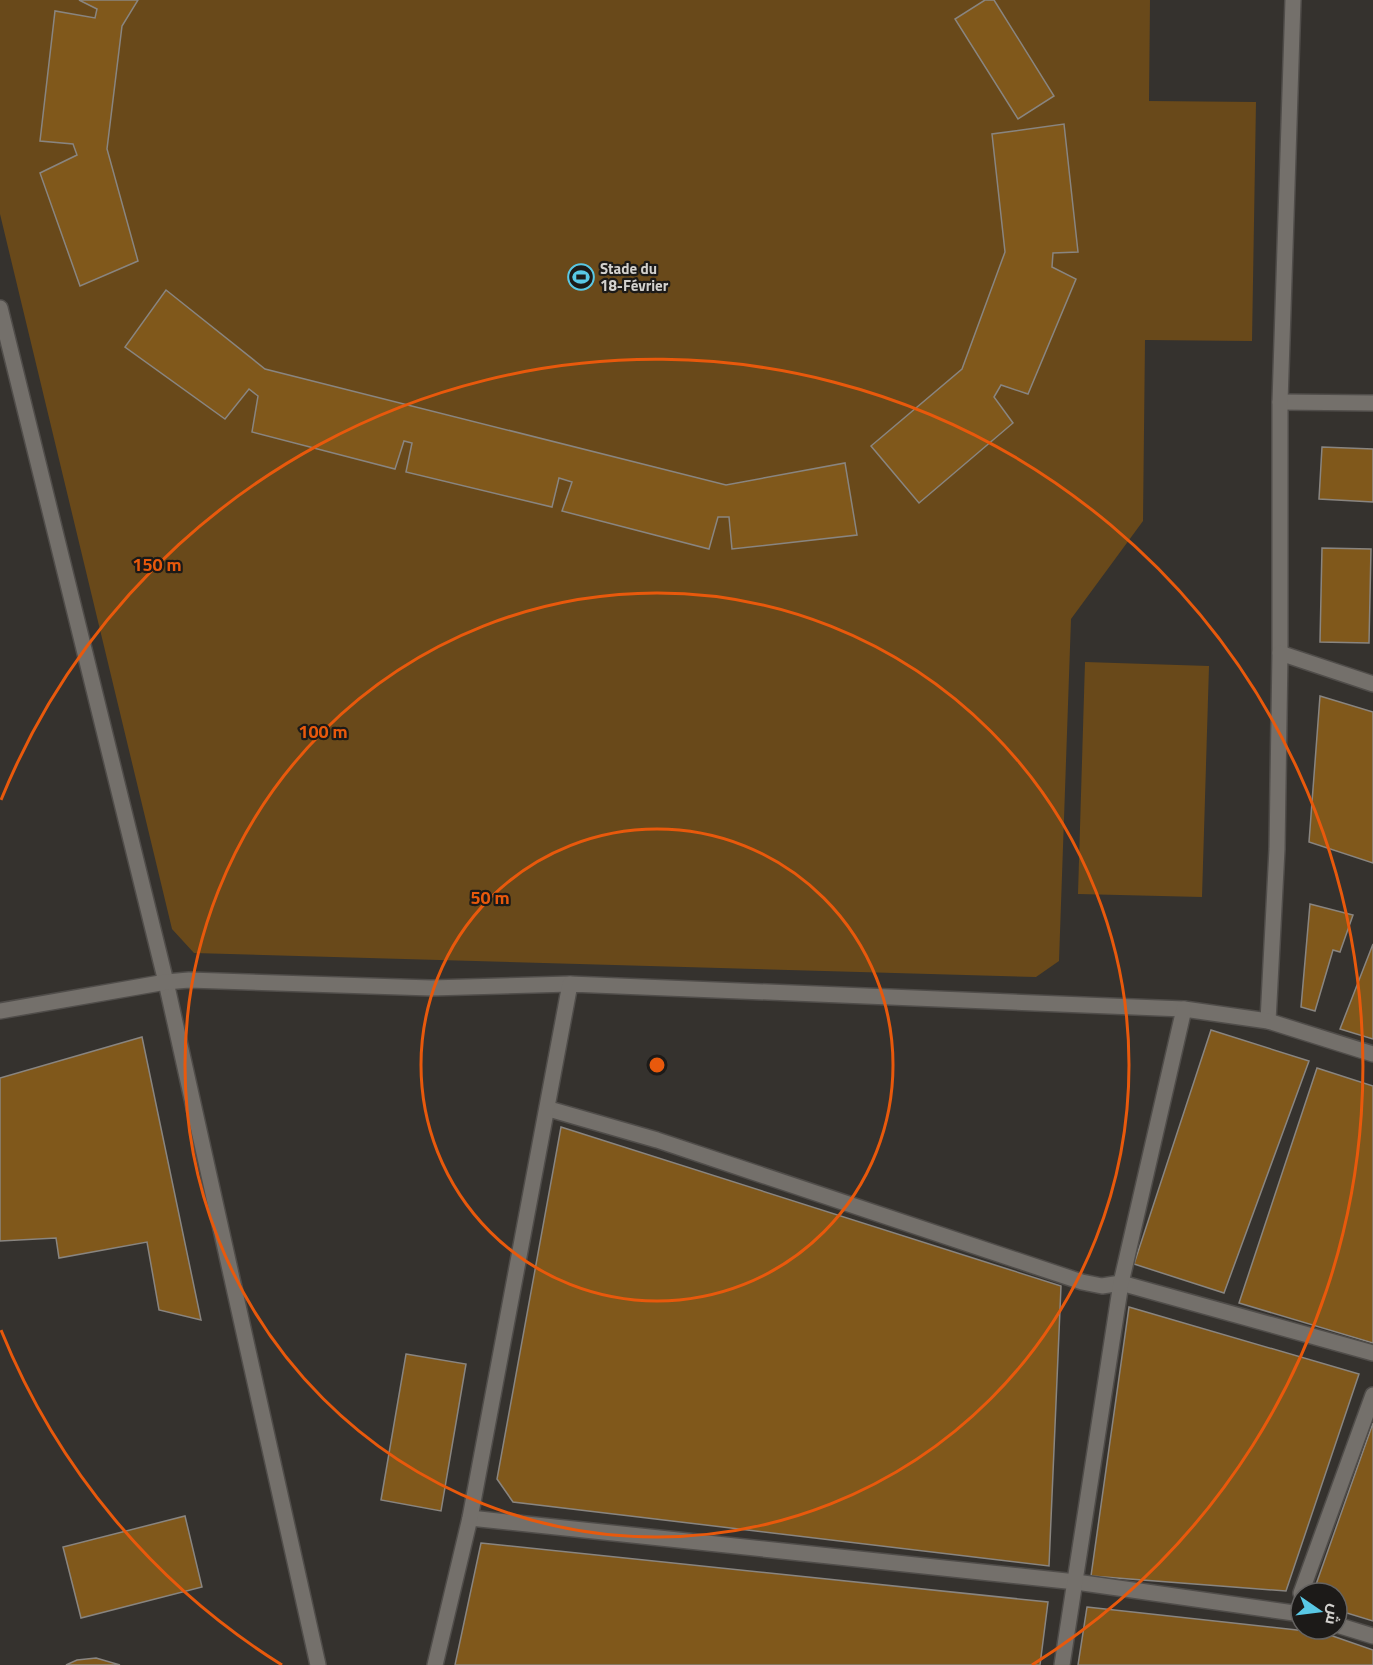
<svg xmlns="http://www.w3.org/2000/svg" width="1373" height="1665" font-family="'Titillium Web',Cairo,sans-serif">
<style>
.green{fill:#69491a}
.building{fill:#80581b;stroke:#898580;stroke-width:1.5}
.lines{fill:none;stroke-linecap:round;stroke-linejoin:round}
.minor-casing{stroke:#504d4a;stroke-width:18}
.minor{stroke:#74706b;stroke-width:15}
.ring{fill:none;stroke:#e8590c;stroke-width:3}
.labels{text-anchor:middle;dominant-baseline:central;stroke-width:4.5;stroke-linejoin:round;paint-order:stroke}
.poi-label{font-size:15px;font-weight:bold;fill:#d3d1ce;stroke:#1c1a18;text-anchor:start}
.centre{fill:#e8590c;stroke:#1c1a18;stroke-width:3}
.ring-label{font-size:18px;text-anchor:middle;font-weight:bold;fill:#e8590c;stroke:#1c1a18;stroke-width:4.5;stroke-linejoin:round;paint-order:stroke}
</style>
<rect width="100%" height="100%" fill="#35322e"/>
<!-- green -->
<g class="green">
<path d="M0 0H1150L1149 101 1256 102 1252 341 1145 340 1143 521 1071 619 1059 961 1036 977 194 953 172 929 0 214Z"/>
<path d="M1085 662 1209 666 1202 897 1078 894Z"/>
</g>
<!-- building -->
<g class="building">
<path d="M79 0H138L122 26 107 149 138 261 80 286 40 173 77 155 73 144 40 141 55 11 95 18 97 9Z"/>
<path d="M985 0H994L1054 96 1018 119 955 19Z"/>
<path d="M1064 124 1078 252 1053 253 1052 267 1076 279 1028 394 1001 385 994 397 1013 423 919 503 871 446 962 369 1005 252 992 134Z"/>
<path d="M166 290 265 369 726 485 845 463 857 535 732 549 729 517H718L709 549 562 511 572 482 559 478 552 507 406 472 412 443 404 441 395 469 252 432 258 396 249 389 225 419 125 347Z"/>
<path d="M1322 447 1373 449V502L1319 499Z"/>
<path d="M1322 548 1371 549 1369 643 1320 642Z"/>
<path d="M1320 696 1373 712V863L1309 842Z"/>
<path d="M1310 904 1353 915 1340 952 1333 950 1315 1011 1301 1007Z"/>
<path d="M1373 944V1039L1340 1029Z"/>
<path d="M1211 1030 1309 1061 1224 1293 1134 1264Z"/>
<path d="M142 1037 201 1320 159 1310 147 1242 59 1258 56 1238 0 1241V1078Z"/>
<path d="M1317 1068 1373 1086V1343L1239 1303Z"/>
<path d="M561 1127 1061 1286 1049 1566 513 1502 497 1479Z"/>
<path d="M1129 1307 1359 1374 1286 1591 1091 1576Z"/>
<path d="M406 1354 466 1364 441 1511 381 1500Z"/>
<path d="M1373 1423V1621L1337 1610V1593H1313Z"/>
<path d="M185 1516 202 1587 81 1618 63 1547Z"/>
<path d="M481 1543 1048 1602 1040 1665H455Z"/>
<path d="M1087 1607 1324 1633 1373 1650V1665H1078Z"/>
<path d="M96 1658 120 1665H66L77 1660Z"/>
</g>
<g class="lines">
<!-- minor casing -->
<g class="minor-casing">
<g id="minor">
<path d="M0 308 166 982 318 1665"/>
<path d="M1280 402 1373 403"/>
<path d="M1280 653V402L1293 0"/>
<path d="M0 1011 166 982 189 980 431 988 570 984"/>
<path d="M1268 1021 1277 849 1280 653 1373 684"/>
<path d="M549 1109 657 1140 1082 1282 1102 1286 1121 1283 1373 1353"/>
<path d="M470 1518 1076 1582 1301 1614"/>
<path d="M1301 1593 1373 1395"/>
<path d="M1337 1625 1373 1636"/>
<path d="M435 1665 470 1518 570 984 1184 1009 1268 1021 1373 1054"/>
<path d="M1062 1665 1121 1283 1184 1009"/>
</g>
</g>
<!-- minor -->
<use href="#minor" class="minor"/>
</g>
<!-- distance rings -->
<g class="ring">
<circle cx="657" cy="1065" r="236"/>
<circle cx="657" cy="1065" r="472"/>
<path d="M282 1665A707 707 0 0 1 1 1330M1 800A707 707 0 1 1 1032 1665"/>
</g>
<!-- icons -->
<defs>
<g id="stadium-ring" transform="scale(1.35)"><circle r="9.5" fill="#1c1a18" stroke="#59c8e5" stroke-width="1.5"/><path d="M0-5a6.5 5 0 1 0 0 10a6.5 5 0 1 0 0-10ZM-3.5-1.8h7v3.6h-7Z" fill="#59c8e5"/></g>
</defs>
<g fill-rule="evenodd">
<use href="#stadium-ring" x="581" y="277"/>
</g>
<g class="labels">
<!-- poi labels -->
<g class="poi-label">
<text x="600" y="268">Stade du<tspan x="600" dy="17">18-Février</tspan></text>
</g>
</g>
<circle cx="657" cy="1065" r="9" class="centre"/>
<g class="ring-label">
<text x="157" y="571">150 m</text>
<text x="323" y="738">100 m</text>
<text x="490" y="904">50 m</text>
</g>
<!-- north arrow -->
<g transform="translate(1319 1611) rotate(104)"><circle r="28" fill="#1c1a18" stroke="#656361" stroke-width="1.5"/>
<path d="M0-4.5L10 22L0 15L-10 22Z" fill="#59c8e5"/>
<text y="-9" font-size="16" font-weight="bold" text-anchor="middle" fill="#d3d1ce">ش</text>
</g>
</svg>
